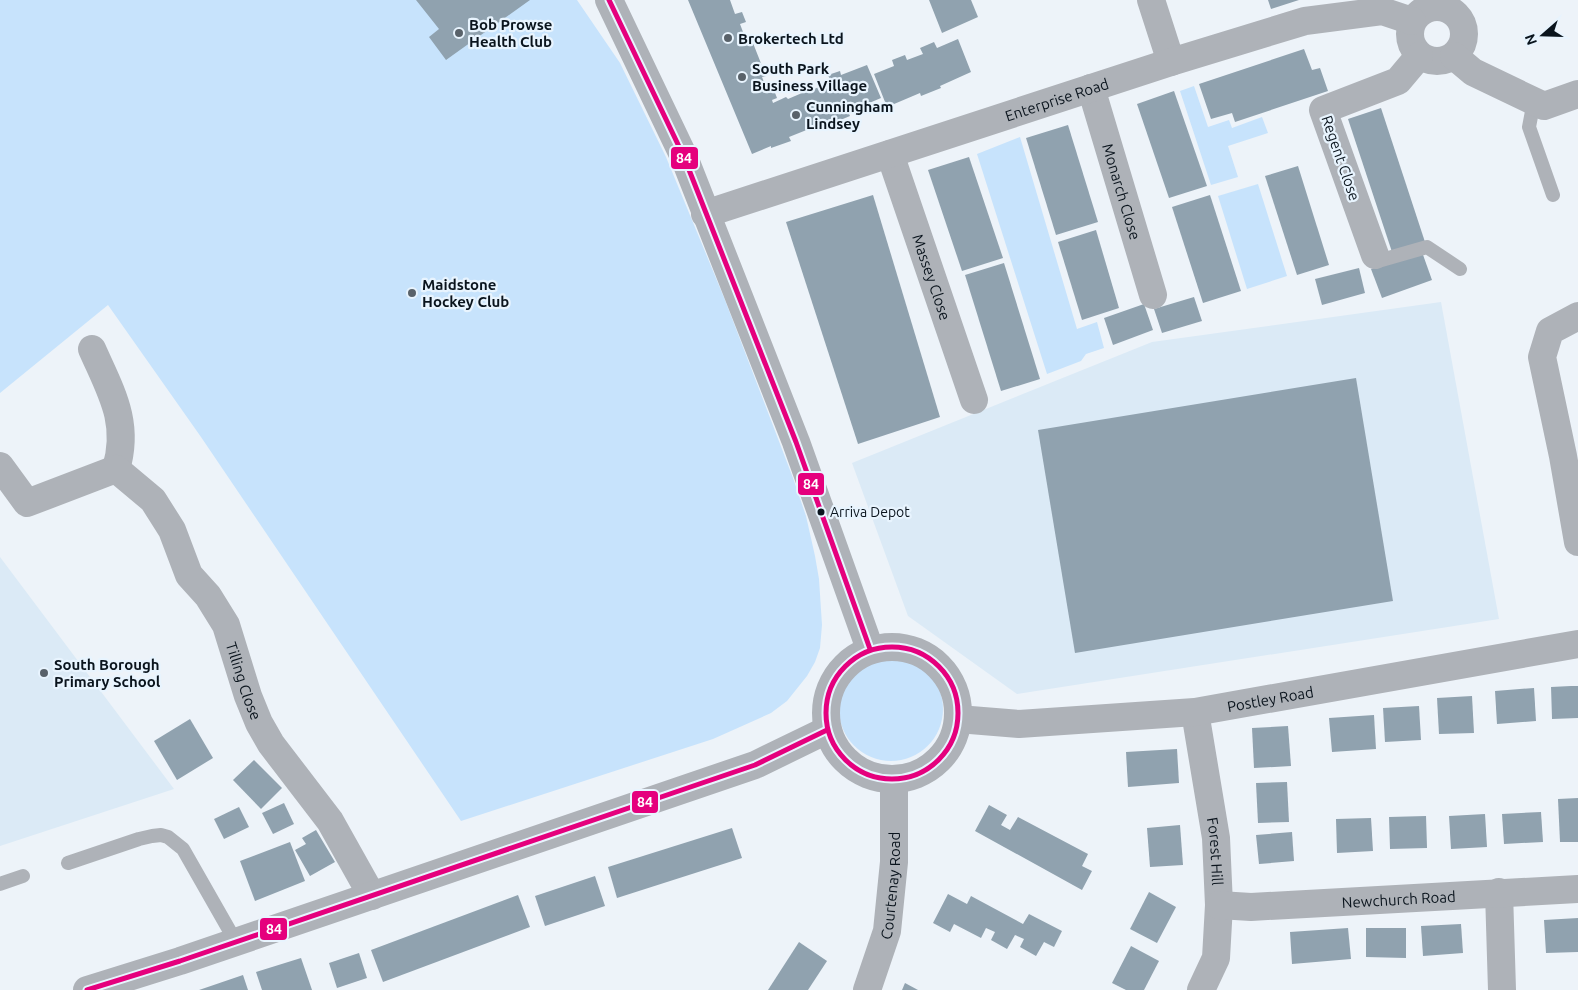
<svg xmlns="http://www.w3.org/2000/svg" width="1578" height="990" font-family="Ubuntu,sans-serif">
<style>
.built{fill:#dbeaf6}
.green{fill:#c7e3fc}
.building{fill:#90a2af}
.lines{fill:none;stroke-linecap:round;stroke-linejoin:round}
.service{stroke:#aeb2b8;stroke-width:14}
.minor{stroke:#aeb2b8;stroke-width:28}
.bus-1-casing{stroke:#e8f4fe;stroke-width:9}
.bus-1{stroke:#e5007d;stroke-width:5}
.poi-dot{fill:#59626a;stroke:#e8f4fe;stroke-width:2}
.bus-dot{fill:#0a141d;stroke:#e8f4fe;stroke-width:2}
.labels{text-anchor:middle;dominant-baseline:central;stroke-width:4.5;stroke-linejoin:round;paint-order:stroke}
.bus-label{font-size:14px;fill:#0a141d;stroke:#e8f4fe;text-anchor:start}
.poi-label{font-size:15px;font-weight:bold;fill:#0a141d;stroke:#e8f4fe;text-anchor:start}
.street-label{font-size:15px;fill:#0a141d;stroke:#e8f4fe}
.line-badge{stroke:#e8f4fe;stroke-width:2}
.badge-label{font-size:14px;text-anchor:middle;font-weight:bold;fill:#fff}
</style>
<rect width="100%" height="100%" fill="#edf3f9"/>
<!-- built -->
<g class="built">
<path d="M1441 302 1499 619 1017 694 908 616 852 463 1152 342Z"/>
<path d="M0 557 174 789 0 846Z"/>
</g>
<!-- green -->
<g class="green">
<path d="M0 0H577L620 63 666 157 725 300 793 478 806 516 815 556 819 579 822 625 820 648 815 662 807 676 787 701 771 713 713 739 461 821 201 437 108 305 0 393Z"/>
<path d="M1194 86 1208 127 1229 120 1232 128 1262 117 1268 133 1228 146 1238 177 1211 185 1180 91Z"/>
<path d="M1020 137 1077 329 1097 322 1104 348 1086 354 1081 361 1047 374 977 154Z"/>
<path d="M1258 184 1287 276 1247 289 1218 196Z"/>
<circle cx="891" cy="709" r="52"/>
</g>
<!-- building -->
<g class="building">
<path d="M416 0H530L446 60 429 37 439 29Z"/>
<path d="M688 0H730L735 14 742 12 746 22 740 24 746 40 751 38 766 76 762 77 766 87 772 85 777 98 772 100 773 103 786 97 788 99 802 93 801 88 812 83 814 89 831 82 828 75 840 71 841 75 867 65 881 98 848 112 850 116 826 126 824 123 789 137 791 141 771 148V146L752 154Z"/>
<path d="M929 0H971L978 17 942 33Z"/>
<path d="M1268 0H1299L1271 9Z"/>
<path d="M958 39 971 72 940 86 941 88 921 96 920 93 887 107 874 74 894 66 892 60 905 55 907 60 923 54 920 48 934 42 937 48Z"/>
<path d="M1304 49 1312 70 1320 68 1328 91 1235 122 1232 113 1211 119 1199 84Z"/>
<path d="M1174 91 1207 186 1169 198 1137 104Z"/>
<path d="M1381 108 1425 242 1392 252 1348 119Z"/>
<path d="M1068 125 1098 222 1056 235 1026 138Z"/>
<path d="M969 157 1003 258 962 271 928 170Z"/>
<path d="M1298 166 1329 265 1297 275 1265 176Z"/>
<path d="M873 195 940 417 858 444 786 222Z"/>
<path d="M1210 195 1241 291 1203 303 1172 207Z"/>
<path d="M1096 230 1119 308 1082 320 1058 242Z"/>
<path d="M1422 252 1432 280 1382 298 1371 269Z"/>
<path d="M1004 263 1040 379 1001 391 965 275Z"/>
<path d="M1359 268 1365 293 1322 305 1315 279Z"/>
<path d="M1194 297 1202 321 1162 333 1154 309Z"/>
<path d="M1144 304 1153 330 1113 345 1104 318Z"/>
<path d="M1356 378 1393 601 1075 653 1038 430Z"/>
<path d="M1571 686H1578V718L1552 719 1551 687Z"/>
<path d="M1534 688 1536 721 1497 724 1495 691Z"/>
<path d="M1472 696 1474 733 1439 734 1437 698Z"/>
<path d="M1419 706 1421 740 1385 742 1383 708Z"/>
<path d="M1374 715 1376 749 1332 752 1329 718Z"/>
<path d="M190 719 213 758 177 780 154 741Z"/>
<path d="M1288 726 1291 766 1254 768 1252 728Z"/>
<path d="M1177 749 1179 783 1128 787 1126 752Z"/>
<path d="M254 760 282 788 261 809 233 780Z"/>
<path d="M1287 782 1289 822 1258 823 1256 783Z"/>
<path d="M1578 798V842H1560L1558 799Z"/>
<path d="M284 803 294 824 273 834 262 813Z"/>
<path d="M989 805 1007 815 1001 825 1010 830 1018 817 1088 854 1082 866 1092 871 1082 890 975 831Z"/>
<path d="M239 807 249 827 224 839 214 819Z"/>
<path d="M1541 812 1543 842 1504 844 1502 814Z"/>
<path d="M1485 814 1487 847 1451 849 1449 816Z"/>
<path d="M1426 816 1427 848 1390 849 1389 817Z"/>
<path d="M1371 818 1373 851 1337 853 1336 819Z"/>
<path d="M1180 825 1183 865 1150 867 1147 828Z"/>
<path d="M732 828 742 858 617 898 608 867Z"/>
<path d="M316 830 335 862 310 876 295 850 306 844 302 838Z"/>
<path d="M1292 832 1294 861 1259 864 1256 835Z"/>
<path d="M290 842 305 881 255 901 240 861Z"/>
<path d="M595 876 605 906 545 926 535 896Z"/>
<path d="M1149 892 1176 907 1157 943 1130 929Z"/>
<path d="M948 894 967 904 971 896 1023 924 1029 914 1062 931 1054 947 1044 942 1036 956 1020 947 1024 939 1015 935 1007 949 991 940 995 932 986 928 981 938 954 924 950 932 933 923Z"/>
<path d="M518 895 530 927 383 982 371 950Z"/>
<path d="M1578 918V952L1546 953 1544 920Z"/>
<path d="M1461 924 1463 953 1423 956 1421 926Z"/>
<path d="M1348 928 1351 959 1292 964 1290 932Z"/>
<path d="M1366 928H1406V958L1366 957Z"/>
<path d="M799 942 827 961 808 990H768Z"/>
<path d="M1131 946 1159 961 1144 990H1126L1112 983Z"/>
<path d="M359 953 367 978 337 988 329 963Z"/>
<path d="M301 958 312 990H262L256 972Z"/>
<path d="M243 975 248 990H199Z"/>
<path d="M905 983 918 990H902Z"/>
</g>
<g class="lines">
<!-- service -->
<g class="service">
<path d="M1534 101 1529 127 1553 195"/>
<path d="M1375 255 1378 261 1427 247 1460 269"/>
<path d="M68 863 139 839 152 836 161 835 168 837 183 849 236 942"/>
<path d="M0 884 23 876"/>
</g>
<!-- minor -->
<g class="minor">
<path d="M609 0 684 157 796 442 870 649"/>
<path d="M1151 0 1171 62"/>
<circle cx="1437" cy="34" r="27"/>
<path d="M1454 56 1473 72 1544 106 1578 94"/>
<path id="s1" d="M1091 88 1153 295"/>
<path id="s2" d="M890 154 974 400"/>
<path id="s3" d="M705 214 1171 62 1305 21 1382 11 1412 21"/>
<path d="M1375 255 1323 110 1398 81 1419 56"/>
<path d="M1578 316 1550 331 1542 357 1563 456 1578 542"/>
<path d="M92 349C111 392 130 422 116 469"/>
<path id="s4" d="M0 466 27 503 116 469 153 500 172 530 189 575 208 596 226 625 248 696 259 723 271 744 330 821 372 896"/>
<circle cx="892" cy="713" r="66"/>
<path id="s5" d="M1195 712 1216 838 1219 905 1216 958 1201 990"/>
<path id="s6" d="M958 719 1019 724 1195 712 1578 644"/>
<path d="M1499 892 1502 990"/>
<path id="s7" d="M1219 905 1251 907 1578 889"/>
<path d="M87 990 180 961 755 765 827 730"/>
<path id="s8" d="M867 990 887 931 894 862V780"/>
</g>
<!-- bus-1 casing -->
<g class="bus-1-casing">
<g id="bus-1">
<path d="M609 0 684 157 796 442 870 649"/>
<circle cx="892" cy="713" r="66"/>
<path d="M87 990 180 961 755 765 827 730"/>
</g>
</g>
<!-- bus-1 -->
<use href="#bus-1" class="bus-1"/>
</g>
<!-- markers -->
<g class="poi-dot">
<circle cx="459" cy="33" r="5"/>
<circle cx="728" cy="38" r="5"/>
<circle cx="742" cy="77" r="5"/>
<circle cx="796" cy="115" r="5"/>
<circle cx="412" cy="293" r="5"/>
<circle cx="44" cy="673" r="5"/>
</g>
<circle class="bus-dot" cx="821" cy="512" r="4.5"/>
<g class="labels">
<!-- bus labels -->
<g class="bus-label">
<text x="830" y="512">Arriva Depot</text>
</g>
<!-- poi labels -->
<g class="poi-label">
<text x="469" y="24">Bob Prowse<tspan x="469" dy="17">Health Club</tspan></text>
<text x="738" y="38">Brokertech Ltd</text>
<text x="752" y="68">South Park<tspan x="752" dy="17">Business Village</tspan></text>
<text x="806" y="106">Cunningham<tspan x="806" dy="17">Lindsey</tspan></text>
<text x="422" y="284">Maidstone<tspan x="422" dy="17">Hockey Club</tspan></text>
<text x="54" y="664">South Borough<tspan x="54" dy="17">Primary School</tspan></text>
</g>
<!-- street labels -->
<g class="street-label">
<text stroke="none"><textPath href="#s3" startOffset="370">Enterprise Road</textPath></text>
<text transform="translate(1341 158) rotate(71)">Regent Close</text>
<text stroke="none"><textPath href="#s1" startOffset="108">Monarch Close</textPath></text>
<text stroke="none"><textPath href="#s2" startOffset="130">Massey Close</textPath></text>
<text stroke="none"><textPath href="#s4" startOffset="394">Tilling Close</textPath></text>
<text stroke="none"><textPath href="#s6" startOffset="314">Postley Road</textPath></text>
<text stroke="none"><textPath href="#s5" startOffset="141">Forest Hill</textPath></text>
<text stroke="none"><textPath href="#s8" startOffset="108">Courtenay Road</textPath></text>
<text stroke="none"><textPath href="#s7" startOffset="180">Newchurch Road</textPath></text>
</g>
</g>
<g class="line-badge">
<rect x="670" y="146" width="29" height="24" rx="5" fill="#e5007d"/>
<rect x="797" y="472" width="28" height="24" rx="5" fill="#e5007d"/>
<rect x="631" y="790" width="28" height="24" rx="5" fill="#e5007d"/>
<rect x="259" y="917" width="29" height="24" rx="5" fill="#e5007d"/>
</g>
<g class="badge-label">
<text x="684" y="163">84</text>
<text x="811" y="489">84</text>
<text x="645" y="807">84</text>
<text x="274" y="934">84</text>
</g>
<!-- north arrow -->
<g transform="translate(1543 35) rotate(250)" stroke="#e8f4fe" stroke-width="4" paint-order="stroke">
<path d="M0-4L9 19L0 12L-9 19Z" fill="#0a141d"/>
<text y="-8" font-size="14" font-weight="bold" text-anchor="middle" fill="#0a141d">N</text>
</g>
</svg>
